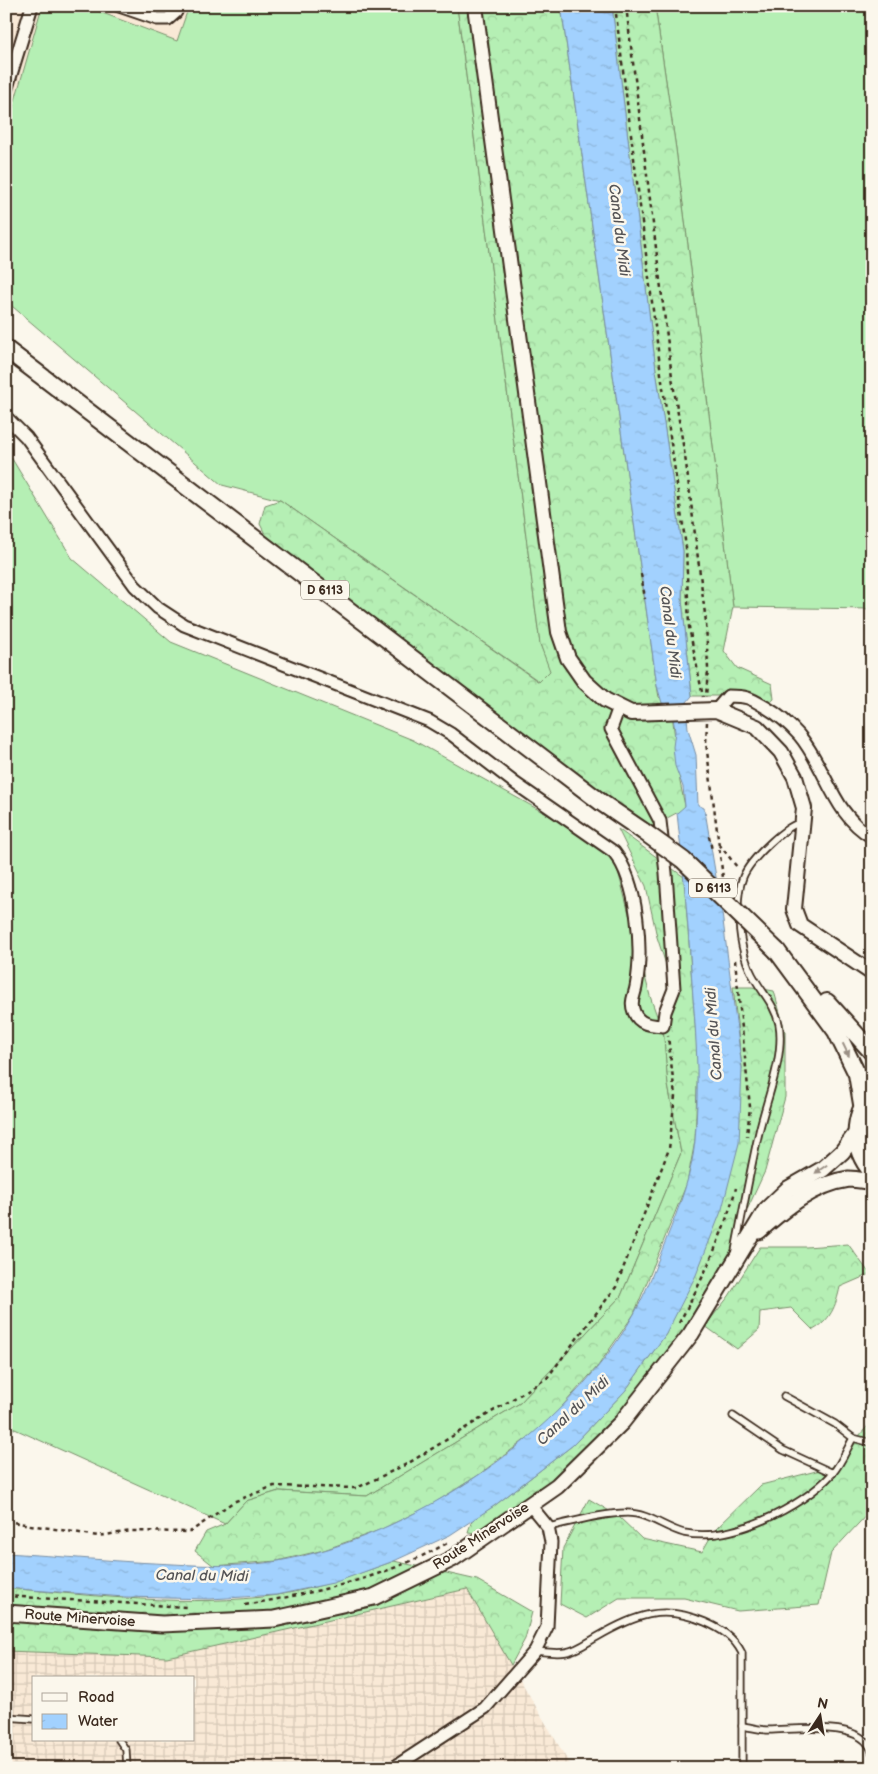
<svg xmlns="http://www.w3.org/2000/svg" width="878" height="1774" font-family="'Balsamiq Sans',sans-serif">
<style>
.built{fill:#f9e9d6}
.industrial{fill:url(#industrial-grid);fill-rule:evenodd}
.grass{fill:#b5efb4;stroke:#788c69}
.forest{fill:url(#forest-crowns);stroke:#788c69}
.water{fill:url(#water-ripples);stroke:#798ea4}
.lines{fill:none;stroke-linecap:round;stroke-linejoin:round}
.service-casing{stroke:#3b2a1e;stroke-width:9}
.minor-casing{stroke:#3b2a1e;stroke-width:15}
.tertiary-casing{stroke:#3b2a1e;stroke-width:18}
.secondary-casing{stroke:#3b2a1e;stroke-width:19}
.primary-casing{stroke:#3b2a1e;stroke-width:20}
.path{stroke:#3b2a1e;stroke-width:2.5;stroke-dasharray:4 4;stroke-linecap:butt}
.service{stroke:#fbf7ec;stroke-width:5.5}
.minor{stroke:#fbf7ec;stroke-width:11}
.tertiary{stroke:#fbf7ec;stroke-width:14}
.secondary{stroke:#fbf7ec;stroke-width:15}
.primary{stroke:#fbf7ec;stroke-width:16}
.primary-bridge-casing{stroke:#3b2a1e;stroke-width:20;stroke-linecap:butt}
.primary-bridge{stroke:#fbf7ec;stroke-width:16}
.oneway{fill:#9b9085}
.labels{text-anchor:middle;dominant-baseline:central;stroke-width:5;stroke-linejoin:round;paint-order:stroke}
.shield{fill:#fbf7ec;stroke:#75685c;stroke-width:1}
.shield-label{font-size:12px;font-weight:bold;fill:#3b2a1e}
.street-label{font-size:14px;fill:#3b2a1e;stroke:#fbf7ec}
.water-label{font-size:15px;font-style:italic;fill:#555456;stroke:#fbf7ec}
</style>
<defs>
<pattern id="industrial-grid" width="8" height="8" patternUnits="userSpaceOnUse" patternTransform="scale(1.25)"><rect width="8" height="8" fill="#f9e9d6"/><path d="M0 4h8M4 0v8" fill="none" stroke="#d6c8b7"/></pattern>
<pattern id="forest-crowns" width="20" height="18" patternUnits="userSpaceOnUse" patternTransform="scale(1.25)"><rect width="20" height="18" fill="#b5efb4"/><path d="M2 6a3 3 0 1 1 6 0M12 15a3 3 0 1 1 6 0" fill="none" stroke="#9dcd9a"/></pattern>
<pattern id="water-ripples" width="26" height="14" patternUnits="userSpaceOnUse" patternTransform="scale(1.25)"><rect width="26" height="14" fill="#a2d1fe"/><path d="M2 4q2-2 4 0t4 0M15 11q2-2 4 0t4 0" fill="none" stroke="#8cb4d9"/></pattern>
</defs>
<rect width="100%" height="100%" fill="#fbf7ec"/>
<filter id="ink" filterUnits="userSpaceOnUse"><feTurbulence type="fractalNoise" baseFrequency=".02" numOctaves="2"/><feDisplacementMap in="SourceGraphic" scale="10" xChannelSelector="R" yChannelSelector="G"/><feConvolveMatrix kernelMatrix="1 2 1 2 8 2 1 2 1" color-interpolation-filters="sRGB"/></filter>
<g filter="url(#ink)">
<!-- built -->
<g class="built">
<path d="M6 6H42L6 132Z"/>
<path d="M84 6H189L177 41Z"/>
</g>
<!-- industrial -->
<path class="industrial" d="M467 1589 572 1768H6V1651L167 1657ZM34 1678H194V1740H34Z"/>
<!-- grass -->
<g class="grass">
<path d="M42 6H84L177 41 189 6H457L540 644 551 670 540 682 280 500 222 485 6 301V132Z"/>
<path d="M655 6H872V609L733 607 676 149Z"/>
<path d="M6 449 72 558 171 642 413 740 584 835 616 863 650 996 664 1036 668 1085 681 1153 621 1296 520 1403 367 1496 279 1491 246 1501 225 1524 6 1425Z"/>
</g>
<!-- forest -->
<g class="forest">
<path d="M457 6H561L657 686 659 697 671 704 680 782 685 806 682 810 643 831 274 552 260 524 265 505 280 500 539 682 550 671 540 644Z"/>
<path d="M612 6H655L676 149 733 607 724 651 737 668 772 684 774 699 765 707 728 696H692L682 600 683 551 656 370Z"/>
<path d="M618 829 684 877 698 1062 695 1141 687 1183 634 1314 598 1366 547 1423 477 1476 431 1505 380 1530 324 1550 277 1561 214 1566 195 1551 206 1532 225 1524 246 1501 279 1491 367 1496 520 1403 621 1296 681 1153 668 1085 663 1026 674 989 657 937 646 886Z"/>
<path d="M733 987H752L774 991 785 1031V1097L765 1171 734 1238 732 1265 691 1334 557 1486 487 1535 468 1532 472 1520 494 1506 573 1445 625 1391 666 1334 742 1068Z"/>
<path d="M848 1244 870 1274 840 1287C836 1306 830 1321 813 1330L791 1308 760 1312 759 1330 737 1349 705 1326 729 1296 760 1247H806Z"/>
<path d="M872 1421V1509L831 1553 819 1605 738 1611 684 1598H619L587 1618 560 1604 563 1548 589 1499 618 1516 642 1539 702 1552 714 1531 761 1485 832 1467Z"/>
<path d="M394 1561 477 1580 532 1612 525 1639 511 1665 467 1589 167 1657 6 1651V1588C92 1595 191 1608 277 1595 317 1589 355 1575 394 1561Z"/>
</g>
<!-- water -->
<path class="water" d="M561 6H612L656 370 683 551 682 600 692 696 686 703 688 729 696 755 698 805 704 808 705 811 722 913 742 1068 739 1143 722 1209 696 1275 666 1334 625 1391 573 1445 494 1506 450 1535 394 1561 333 1583 276 1595 210 1599 124 1597 6 1588V1553C62 1556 117 1562 173 1564 207 1566 244 1567 278 1561 411 1538 567 1433 634 1314 647 1291 656 1265 666 1240 679 1207 692 1175 695 1140 699 1092 697 1045 693 998 689 936 684 874 677 813L685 806 683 787 675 766 673 747 675 731 671 705 662 703 657 686Z"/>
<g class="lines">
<!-- service casing -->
<g class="service-casing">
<g id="service">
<path d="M6 12 10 6"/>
<path d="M738 908C738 897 739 887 743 877 750 860 786 824 803 822"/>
<path d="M735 1251C743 1211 750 1171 759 1132 766 1100 785 1057 779 1024 775 1006 765 996 756 981 745 964 740 940 739 920"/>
<path d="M733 1416 783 1450 833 1473"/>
<path d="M853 1438 872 1443"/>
<path d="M548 1527C573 1522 601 1513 627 1513 648 1513 665 1528 684 1533 730 1543 801 1508 832 1474 841 1464 847 1449 853 1438L835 1424 784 1396"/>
<path d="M535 1651C545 1652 557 1654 566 1652 576 1651 588 1642 597 1637 635 1615 662 1604 705 1622 721 1629 734 1637 742 1653V1768"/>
<path d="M6 1717 34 1719"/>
<path d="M742 1726C751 1727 760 1730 769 1730 795 1730 863 1719 872 1752"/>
<path d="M119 1740 126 1750 127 1768"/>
</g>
</g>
<!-- minor casing -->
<g class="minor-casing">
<g id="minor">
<path d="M119 6 157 19H168L176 12 178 6"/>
<path d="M6 91 32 6"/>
<path d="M6 417 26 437 135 586 158 608 184 625 429 721 451 734 516 784 614 852C638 882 643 950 636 987 634 997 630 1002 634 1012 639 1025 651 1025 663 1026L665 1012 674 989 666 873 660 821 611 729 619 707"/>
<path d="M716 710 728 696C748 696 750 698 767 708 779 715 790 725 799 735 827 768 832 814 872 837"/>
<path d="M393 1768 485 1708 535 1651 547 1627 551 1542 548 1527 530 1505"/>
</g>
</g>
<!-- tertiary casing -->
<g class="tertiary-casing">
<path id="tertiary" d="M475 6 559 632 568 658 584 681 605 700 631 713 716 710 757 727 781 752 795 777 804 808 794 909 800 925 872 973"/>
</g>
<!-- secondary casing -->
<g class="secondary-casing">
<g id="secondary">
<path d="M759 1231C785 1208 813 1184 849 1179 856 1179 865 1181 872 1182"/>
<path d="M6 1613 162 1624 274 1619 374 1597 452 1559 557 1486 622 1422 691 1334 766 1210 788 1189 823 1169 842 1152 855 1135"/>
</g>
</g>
<!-- primary casing -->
<g class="primary-casing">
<g id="primary">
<path d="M6 349 602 803 643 831"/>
<path d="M777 951 836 1031 857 1074 862 1104"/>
<path d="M827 1002 872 1052"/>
<path d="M872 1092C852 1117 851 1148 872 1172"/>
</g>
</g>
<!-- path -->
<g class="path">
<path d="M615 6 661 374 686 547 689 627 703 697"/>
<path d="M626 6 672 377 686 463 706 622 708 669 706 697"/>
<path d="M641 574 645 599"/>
<path d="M707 722 706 743 723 878"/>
<path d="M709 836 712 850"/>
<path d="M719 844 737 867"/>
<path d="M735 960 750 1107 747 1136"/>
<path d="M679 1323C703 1279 723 1235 736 1188"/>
<path d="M6 1521 98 1536 132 1531 190 1532 233 1502 274 1486 357 1488 407 1464 547 1378 616 1287 669 1149 675 1096 668 1036"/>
<path d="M6 1596 187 1607"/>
<path d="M245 1605C317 1592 384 1579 449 1542"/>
</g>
<!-- service -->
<use href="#service" class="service"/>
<!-- minor -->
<use href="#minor" class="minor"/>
<!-- tertiary -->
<use href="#tertiary" class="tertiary"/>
<!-- secondary -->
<use href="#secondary" class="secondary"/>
<!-- primary -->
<use href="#primary" class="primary"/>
<!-- primary-bridge casing -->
<g class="primary-bridge-casing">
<path id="primary-bridge" d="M643 831 683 860 777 951"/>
</g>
<!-- primary-bridge -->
<use href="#primary-bridge" class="primary-bridge"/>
</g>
<!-- one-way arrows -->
<defs><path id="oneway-solid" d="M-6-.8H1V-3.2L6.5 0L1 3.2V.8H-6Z" transform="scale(1.25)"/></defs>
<g class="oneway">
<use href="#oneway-solid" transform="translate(846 1050) rotate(64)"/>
<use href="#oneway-solid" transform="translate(821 1169) rotate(145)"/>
</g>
</g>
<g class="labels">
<!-- shield labels -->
<g class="shield">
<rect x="301" y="580.5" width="48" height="19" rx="4"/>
<rect x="689" y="878.5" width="48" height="19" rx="4"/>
</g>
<g class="shield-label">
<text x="325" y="590">D 6113</text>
<text x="713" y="888">D 6113</text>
</g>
<!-- street labels -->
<g class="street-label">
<text transform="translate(481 1536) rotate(-33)">Route Minervoise</text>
<text transform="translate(80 1618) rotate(4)">Route Minervoise</text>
</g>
<!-- water labels -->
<g class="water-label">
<text transform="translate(619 230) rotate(83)">Canal du Midi</text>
<text transform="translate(670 632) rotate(83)">Canal du Midi</text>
<text transform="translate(714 1034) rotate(-94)">Canal du Midi</text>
<text transform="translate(573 1411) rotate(-43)">Canal du Midi</text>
<text transform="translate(202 1576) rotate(1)">Canal du Midi</text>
</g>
</g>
<!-- margin -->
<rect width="878" height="1774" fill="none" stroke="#fbf7ec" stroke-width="25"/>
<rect x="12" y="12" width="853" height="1749" fill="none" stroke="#3b2a1e" stroke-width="2" filter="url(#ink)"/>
<!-- legend -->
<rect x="32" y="1676" width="162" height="65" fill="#fbf7ec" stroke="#aea59a"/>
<rect x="42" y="1693" width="25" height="8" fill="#fbf7ec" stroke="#aea59a"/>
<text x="78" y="1702" font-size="15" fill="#3b2a1e">Road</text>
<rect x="42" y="1714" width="25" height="15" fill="url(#water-ripples)" stroke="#aea59a"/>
<text x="78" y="1726" font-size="15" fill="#3b2a1e">Water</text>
<!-- north arrow -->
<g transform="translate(820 1716) rotate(12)" stroke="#fbf7ec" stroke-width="4" paint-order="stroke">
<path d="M0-4L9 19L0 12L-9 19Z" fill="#3b2a1e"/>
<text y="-8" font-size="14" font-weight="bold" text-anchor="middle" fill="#3b2a1e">N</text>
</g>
</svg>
